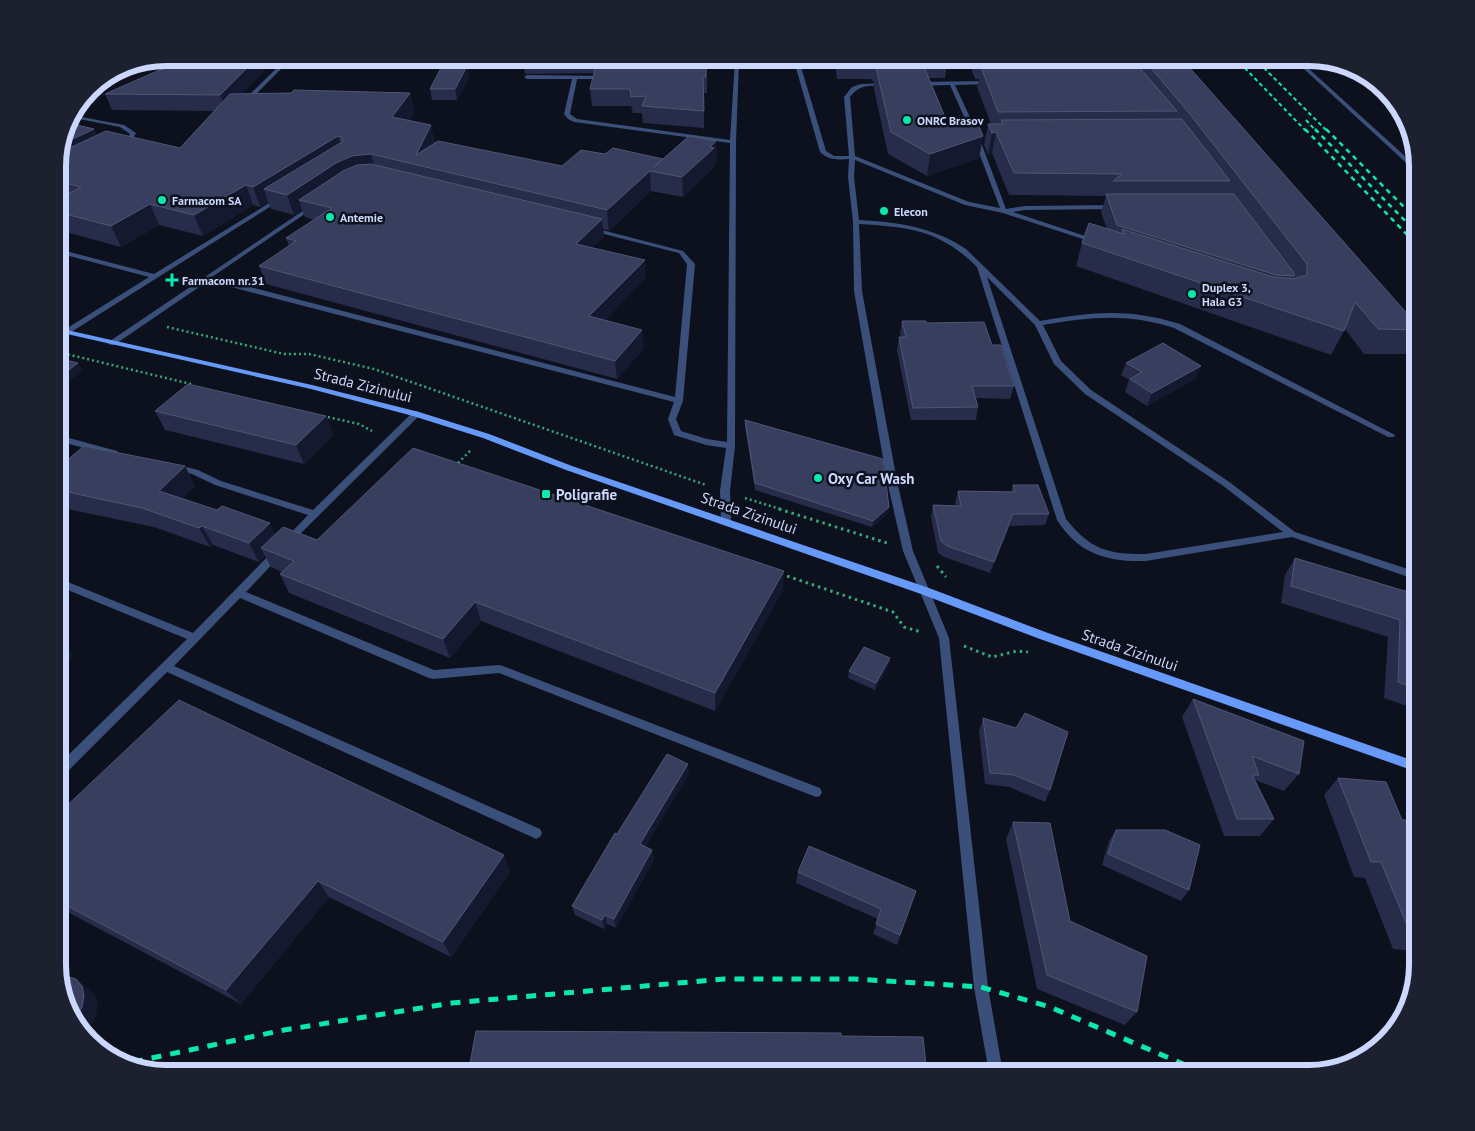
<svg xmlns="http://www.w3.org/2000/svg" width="1475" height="1131" font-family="'PT Sans',sans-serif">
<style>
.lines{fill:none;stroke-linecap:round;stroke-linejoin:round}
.path-far1{stroke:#33a976;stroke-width:2.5;stroke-dasharray:2 3;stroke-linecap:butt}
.path{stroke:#33a976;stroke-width:3;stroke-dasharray:2.5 4;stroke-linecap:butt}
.service{fill:#3a4f7a;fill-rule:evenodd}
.minor{fill:#3a4f7a;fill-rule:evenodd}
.tertiary{fill:#3a4f7a;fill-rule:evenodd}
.secondary{fill:#6799f8;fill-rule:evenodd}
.rail-far2{stroke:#0be8ac;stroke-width:2;stroke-dasharray:4 3;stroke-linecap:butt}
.rail-far1{stroke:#0be8ac;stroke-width:2.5;stroke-dasharray:5 4.5;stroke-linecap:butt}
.rail{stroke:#0be8ac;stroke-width:5;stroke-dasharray:10 9;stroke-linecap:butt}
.wall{fill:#262c4a}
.shaded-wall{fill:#151930}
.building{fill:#383e5d;stroke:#4f5676}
.poi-dot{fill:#0be8ac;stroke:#0d101d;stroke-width:2}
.labels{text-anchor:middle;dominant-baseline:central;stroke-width:5;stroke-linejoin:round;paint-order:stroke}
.far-poi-label{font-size:12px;font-weight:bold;fill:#cbd7fc;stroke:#0d101d;text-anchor:start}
.street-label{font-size:15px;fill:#cbd7fc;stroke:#0d101d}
.poi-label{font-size:15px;font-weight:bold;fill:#cbd7fc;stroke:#0d101d;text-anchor:start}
.rim{fill:none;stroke:#cbd7fc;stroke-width:6}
</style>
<rect width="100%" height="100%" fill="#0d101d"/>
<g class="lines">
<!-- path-far1 -->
<g class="path-far1">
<path d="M58 310H67"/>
<path d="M167 327 284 354H309L374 369 706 485"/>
<path d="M58 352 191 384"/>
<path d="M323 416 359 424 372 431"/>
<path d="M458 463 471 450"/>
<path d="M745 498 783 510"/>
</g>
<!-- path -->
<g class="path">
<path d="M779 509 887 543"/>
<path d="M937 566 946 577"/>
<path d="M781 574 893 612 904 627 921 632"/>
<path d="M964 646 992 657 1017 651 1028 652"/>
</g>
<!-- service -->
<g class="service">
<path d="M287 58H292L246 104H242V102Z"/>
<path d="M794 58H826L823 60H799L826 151 834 156H849L844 97 852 87 861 84 889 83 890 84 887 86C871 86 860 83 850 97L855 156 969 202 1000 208 973 137 950 85 916 86 913 84 916 82 991 81 993 82V84L955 85 979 137 1006 209 1025 206 1115 205 1118 207 1115 209 1025 210 1013 212 1097 240V242L1095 243 1003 213 965 205 855 160 854 177 859 220C898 222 933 227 966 249L1040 321C1094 312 1126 308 1180 324L1395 435 1394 437H1388L1174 328C1126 313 1092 317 1043 325L1061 361 1091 390 1228 481 1295 532 1417 572V580L1292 537 1146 561C1106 562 1079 554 1057 520L977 267C940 230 909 227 859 224L862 291 897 481 913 551 949 638 988 987 1003 1073H989L974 987 939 638 903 551 887 481 854 291 853 222 848 177 849 159C838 160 828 160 820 152L794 61 739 62 736 142 735 446 730 491 731 521 729 523 726 524 721 521 720 491 726 448 706 445 674 435 668 419 674 402 208 281 114 345H111L107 343 313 204 315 205V207L212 277 675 397 687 264 679 253 588 230V228L590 227 683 251 695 264 683 401 676 419 681 431 707 439 727 442 730 143 574 122 568 119 564 114 572 79H527L524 77 527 75 609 76V78L607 79H577L570 114 577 119 730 140 735 60ZM987 277 1035 325 1054 364 1085 394 1222 485 1283 532 1146 554C1107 554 1091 550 1066 519Z"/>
<path d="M279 197 284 198 68 334H62L61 332 149 277 58 253V249L154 274Z"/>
<path d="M416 411 419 412V416L290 544H284L282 542 284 540 308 515 215 485 192 474 171 469 169 467 174 464 198 470 221 481 313 510 413 412Z"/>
<path d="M58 435 117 451 118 453 114 456 58 441Z"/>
<path d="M277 549 282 553 280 556 246 592 434 670 499 665 503 666 820 788 822 792 820 796 816 797 499 673 433 679 429 678 240 598 174 666 540 829 542 833 540 837 536 839 532 837 167 672 62 777 58 778V765L187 639 58 586V578L193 633 274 550Z"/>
</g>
<!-- minor -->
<path class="minor" d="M71 115 124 125 136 133 132 140 119 144V142L128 138 130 134 120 127 69 117Z"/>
<!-- tertiary -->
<path class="tertiary" d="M1292 58H1297L1417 167V172L1415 171Z"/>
<!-- secondary -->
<path class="secondary" d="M58 328 312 385 419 412 489 434 572 466 929 588 1048 633 1417 762V772L1040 639 921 594 566 470 483 438 413 416 311 389 58 332Z"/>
<!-- rail-far2 -->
<g class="rail-far2">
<path d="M1235 58 1306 131"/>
<path d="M1254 58 1327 131"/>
<path d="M1306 120 1316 131"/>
</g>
<!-- rail-far1 -->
<g class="rail-far1">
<path d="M1305 129 1417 245"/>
<path d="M1315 129 1417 233"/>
<path d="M1326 129 1417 220"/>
</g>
<!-- rail -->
<path class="rail" d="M133 1062 284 1030 452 1003 724 979H855L981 987 1050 1007 1204 1073"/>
</g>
<!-- wall -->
<g class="wall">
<path d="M707 58V93H704V128L643 123 642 113H633L631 106H592L590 89 594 73 525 74 523 59Z"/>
<path d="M834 58H948L945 78H928L948 124 983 136 979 158 927 176 888 154 874 89V81H872L871 79H837Z"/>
<path d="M971 58H1181L1418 326V336L1406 354H1364L1345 329 1331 355 1076 266 1082 243 1107 229 1101 212 1106 196 1009 195 992 153 988 155 984 145 988 124H991L977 87 979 79H975L970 66Z"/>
<path d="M125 66 100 94H87L94 85Z"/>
<path d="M467 66 469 76 457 100H432L430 89Z"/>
<path d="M105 94H242L415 112 409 120 435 143 562 166 605 154 663 159 717 160 714 163V167L683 197 651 191 609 231 603 229 604 237 592 247 646 277 605 320 644 348 617 379 266 284 259 266 289 246 286 238 314 220 305 217 302 210 294 215 271 209 268 202 260 207 253 205 203 236 159 225 121 247 58 230V159L97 135 180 148 214 111 112 110Z"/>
<path d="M902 321 926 323 992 345 1014 386 1010 399 976 398 978 407 976 420H911L897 350 899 337H901L900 333Z"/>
<path d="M1126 363 1201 366 1195 379 1147 406 1125 392 1129 380 1121 375Z"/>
<path d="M155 411 326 416 333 435 304 464 165 430Z"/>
<path d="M745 420 889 507 888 513 872 527 755 490 745 426Z"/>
<path d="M185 466 195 486 182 498 276 534 317 540 783 590 715 711 481 621 450 658 289 593 280 574 282 572 271 567 265 556 259 562 213 545 210 547 154 527 62 508 65 512 58 517V468Z"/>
<path d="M1013 485 1049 514 1045 525 1010 526 990 573 944 557 938 553 931 517 933 505 956 506 955 503 958 491 1011 492Z"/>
<path d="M1295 558 1418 595V710L1384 698 1388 637 1281 603 1285 575Z"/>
<path d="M890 658 889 665 875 690 848 678 849 671Z"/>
<path d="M1193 699 1299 774 1284 791 1255 780 1274 819 1260 836H1224L1182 717Z"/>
<path d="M983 718 1050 790 1045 802 1009 787 985 784 979 731Z"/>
<path d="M689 774 645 847 652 850 654 859 616 928 607 924 604 929 575 915 572 906 617 834Z"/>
<path d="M1338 778 1402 820 1409 828 1418 829V951L1393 949 1365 878 1354 877 1324 795Z"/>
<path d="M58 814 504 855 510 872 451 957 329 897 241 1004 58 907Z"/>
<path d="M1013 822 1070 921 1137 1012 1125 1025 1037 989 1006 839Z"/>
<path d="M1116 830 1189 890 1181 901 1102 865 1109 841Z"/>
<path d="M798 872 916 891 897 945 873 934 878 919 796 883Z"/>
</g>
<!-- shaded-wall -->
<g class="shaded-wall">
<path d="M257 58H277L226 111 220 95Z"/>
<path d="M597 58H603L598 59 599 70 598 73Z"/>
<path d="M133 64 100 94 96 84 125 66Z"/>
<path d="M467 66 469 76 457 100 455 89Z"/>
<path d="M410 93 415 112 397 136 392 117Z"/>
<path d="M431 125 436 144 416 155Z"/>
<path d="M94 129 104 148 58 159 62 144Z"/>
<path d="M996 132 992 153 988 155 992 133Z"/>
<path d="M338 136 344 155 264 189 268 202 260 207 253 187Z"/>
<path d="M983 136 979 158 927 176 930 154Z"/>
<path d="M716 141 717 160 714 163V167L683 197 682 177Z"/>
<path d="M371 154 376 173 299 200 302 210 294 215 287 195 336 163 352 156Z"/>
<path d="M650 171 651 191 609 231 607 210Z"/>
<path d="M246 185 253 205 203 236 194 215Z"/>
<path d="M150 204 159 225 121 247 111 226Z"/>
<path d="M602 219 604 237 578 261 576 244Z"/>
<path d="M645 260 646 277 592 335 589 316Z"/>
<path d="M642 330 644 348 617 379 615 361Z"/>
<path d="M78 363 83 371 58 390V378Z"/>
<path d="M1201 366 1195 379 1147 406 1152 393Z"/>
<path d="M326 416 333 435 304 464 296 445Z"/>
<path d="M185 466 195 486 171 510 159 491Z"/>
<path d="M60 504 65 512 58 517V505Z"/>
<path d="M889 507 888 513 872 527 873 521Z"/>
<path d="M1013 514 1010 526 990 573 994 562Z"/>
<path d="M270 523 279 542 261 548 265 556 259 562 249 543Z"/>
<path d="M202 526 213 545 210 547 199 528Z"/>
<path d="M784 571 783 590 715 711V693Z"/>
<path d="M475 602 481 621 450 658 443 639Z"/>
<path d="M58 637 74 656 58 670Z"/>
<path d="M890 658 889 665 875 690 876 683Z"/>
<path d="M688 764 689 774 641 854 640 844Z"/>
<path d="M652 850 654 859 616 928 614 919Z"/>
<path d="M504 855 510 872 451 957 443 942Z"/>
<path d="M318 881 329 897 241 1004 226 990Z"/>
<path d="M605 915 607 924 604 929 602 920Z"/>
<path d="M76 979 89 989 95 995 98 1005 96 1016 90 1027 85 1033 75 1020Z"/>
</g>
<!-- building -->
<g class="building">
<path d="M184 58H257L220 95 105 94 180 61Z"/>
<path d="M524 58H597V59H523Z"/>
<path d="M598 58H706V77H703L704 111 642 106 646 96 631 97 630 89H590L596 65 624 66 628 63 626 59H598Z"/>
<path d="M838 58H948L920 59V60L874 61 873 59H838Z"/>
<path d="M977 58H1181L1418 326V330L1378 329 1355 302 1344 331 1082 243 1089 223 1124 234 1122 229 1273 277 1293 279 1307 275V264L1189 113 1145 61 978 59Z"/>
<path d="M442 66H467L455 89H430Z"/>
<path d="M924 67 948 124H978L983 136 930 154 891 132 876 68Z"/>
<path d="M981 67H1139L1177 111 998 112Z"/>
<path d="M294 90 410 93 392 117 431 125 416 155 438 141 562 166 581 150 605 154 613 148 663 159 654 167 689 136 716 141 710 147 714 148 682 177 650 171 607 210 371 154 352 156 336 163 287 195 264 189 342 142V137L338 136 253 187 246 185 194 215 150 204 111 226 58 212V199L81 187 58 181V159L59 153 106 131 180 148 230 94 291 93Z"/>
<path d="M1182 119 1230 181H1113L1122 174 1014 173 996 132 992 133 988 124H1003L1001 120Z"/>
<path d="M68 123 94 129 62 144Z"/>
<path d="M371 164 602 219 576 244 645 260 589 316 642 330 615 361 259 266 296 241 286 238 332 208 299 200 343 171 357 165Z"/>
<path d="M1106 194H1234L1294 273V276L1276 275 1117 225Z"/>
<path d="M902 321H926V323L984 322 992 345H1001L1014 386H972L978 407 913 408 899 337H906Z"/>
<path d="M1163 343 1201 366 1152 393 1130 379 1142 372 1126 363Z"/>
<path d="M58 358 78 363 58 378Z"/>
<path d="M188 384 326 416 296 445 155 411Z"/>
<path d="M745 420 883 459 889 507 873 521 755 483Z"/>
<path d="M84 446 185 466 159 491 217 510 222 506 270 523 249 543 202 526 199 528 142 508 58 490V468Z"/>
<path d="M413 448 784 571 715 693 475 602 443 639 280 574 294 561 261 548 283 527 317 540Z"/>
<path d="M1013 485H1038L1049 514H1013L994 562 947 546 941 541 933 505 961 506 958 491 1015 492Z"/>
<path d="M1295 558 1418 595V689L1398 682 1400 620 1291 586Z"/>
<path d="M864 647 890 658 876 683 849 671Z"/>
<path d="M1193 699 1304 741 1299 774 1252 756 1259 775H1252L1274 819H1237Z"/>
<path d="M179 700 504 855 443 942 318 881 226 990 58 901V814Z"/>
<path d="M1025 713 1068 732 1050 790 1014 775 990 773 983 718 1016 728Z"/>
<path d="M667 754 688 764 640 844 652 850 614 919 605 915 602 920 572 906 615 833 617 834Z"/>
<path d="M1338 778 1386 782 1402 820H1406L1409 828 1418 829V935H1411L1381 862H1371Z"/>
<path d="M1013 822 1050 823 1070 921 1147 956 1137 1012 1047 975Z"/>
<path d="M1116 830H1165L1200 845 1189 890 1108 854Z"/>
<path d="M809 846 916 891 900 935 876 924 881 909 798 872Z"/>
<path d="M59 976H66L76 979 82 986 84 996 82 1007 75 1020 69 1013Z"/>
<path d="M476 1031 841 1033V1036L923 1037 927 1074H468Z"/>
</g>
<!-- markers -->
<g class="poi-dot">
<circle cx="907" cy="120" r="5"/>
<circle cx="162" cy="200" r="5"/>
<circle cx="884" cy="211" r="5"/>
<circle cx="330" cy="217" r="5"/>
<path d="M169.5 272.5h5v5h5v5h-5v5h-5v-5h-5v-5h5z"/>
<circle cx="1192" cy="294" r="5"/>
<circle cx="818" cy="478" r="5"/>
<rect x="541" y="489" width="10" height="10" rx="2.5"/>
</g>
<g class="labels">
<!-- far-poi labels -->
<g class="far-poi-label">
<text x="917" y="120">ONRC Brasov</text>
<text x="172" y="200">Farmacom SA</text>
<text x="894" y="211">Elecon</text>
<text x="340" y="217">Antemie</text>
<text x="182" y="280">Farmacom nr.31</text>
<text x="1202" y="287">Duplex 3,<tspan x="1202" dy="14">Hala G3</tspan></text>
</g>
<!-- street labels -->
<g class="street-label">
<text transform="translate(363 385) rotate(14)">Strada Zizinului</text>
<text transform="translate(749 513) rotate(19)">Strada Zizinului</text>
<text transform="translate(1130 650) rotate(19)">Strada Zizinului</text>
</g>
<!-- poi labels -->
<g class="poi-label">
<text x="828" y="478">Oxy Car Wash</text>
<text x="556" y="494">Poligrafie</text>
</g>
</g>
<!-- crop -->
<path d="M0 0H1475V1131H0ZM166 66H1309A100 100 0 0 1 1409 166V965A100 100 0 0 1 1309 1065H166A100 100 0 0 1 66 965V166A100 100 0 0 1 166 66Z" fill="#1c202f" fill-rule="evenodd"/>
<path class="rim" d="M166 66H1309A100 100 0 0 1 1409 166V965A100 100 0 0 1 1309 1065H166A100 100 0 0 1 66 965V166A100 100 0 0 1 166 66Z"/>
</svg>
